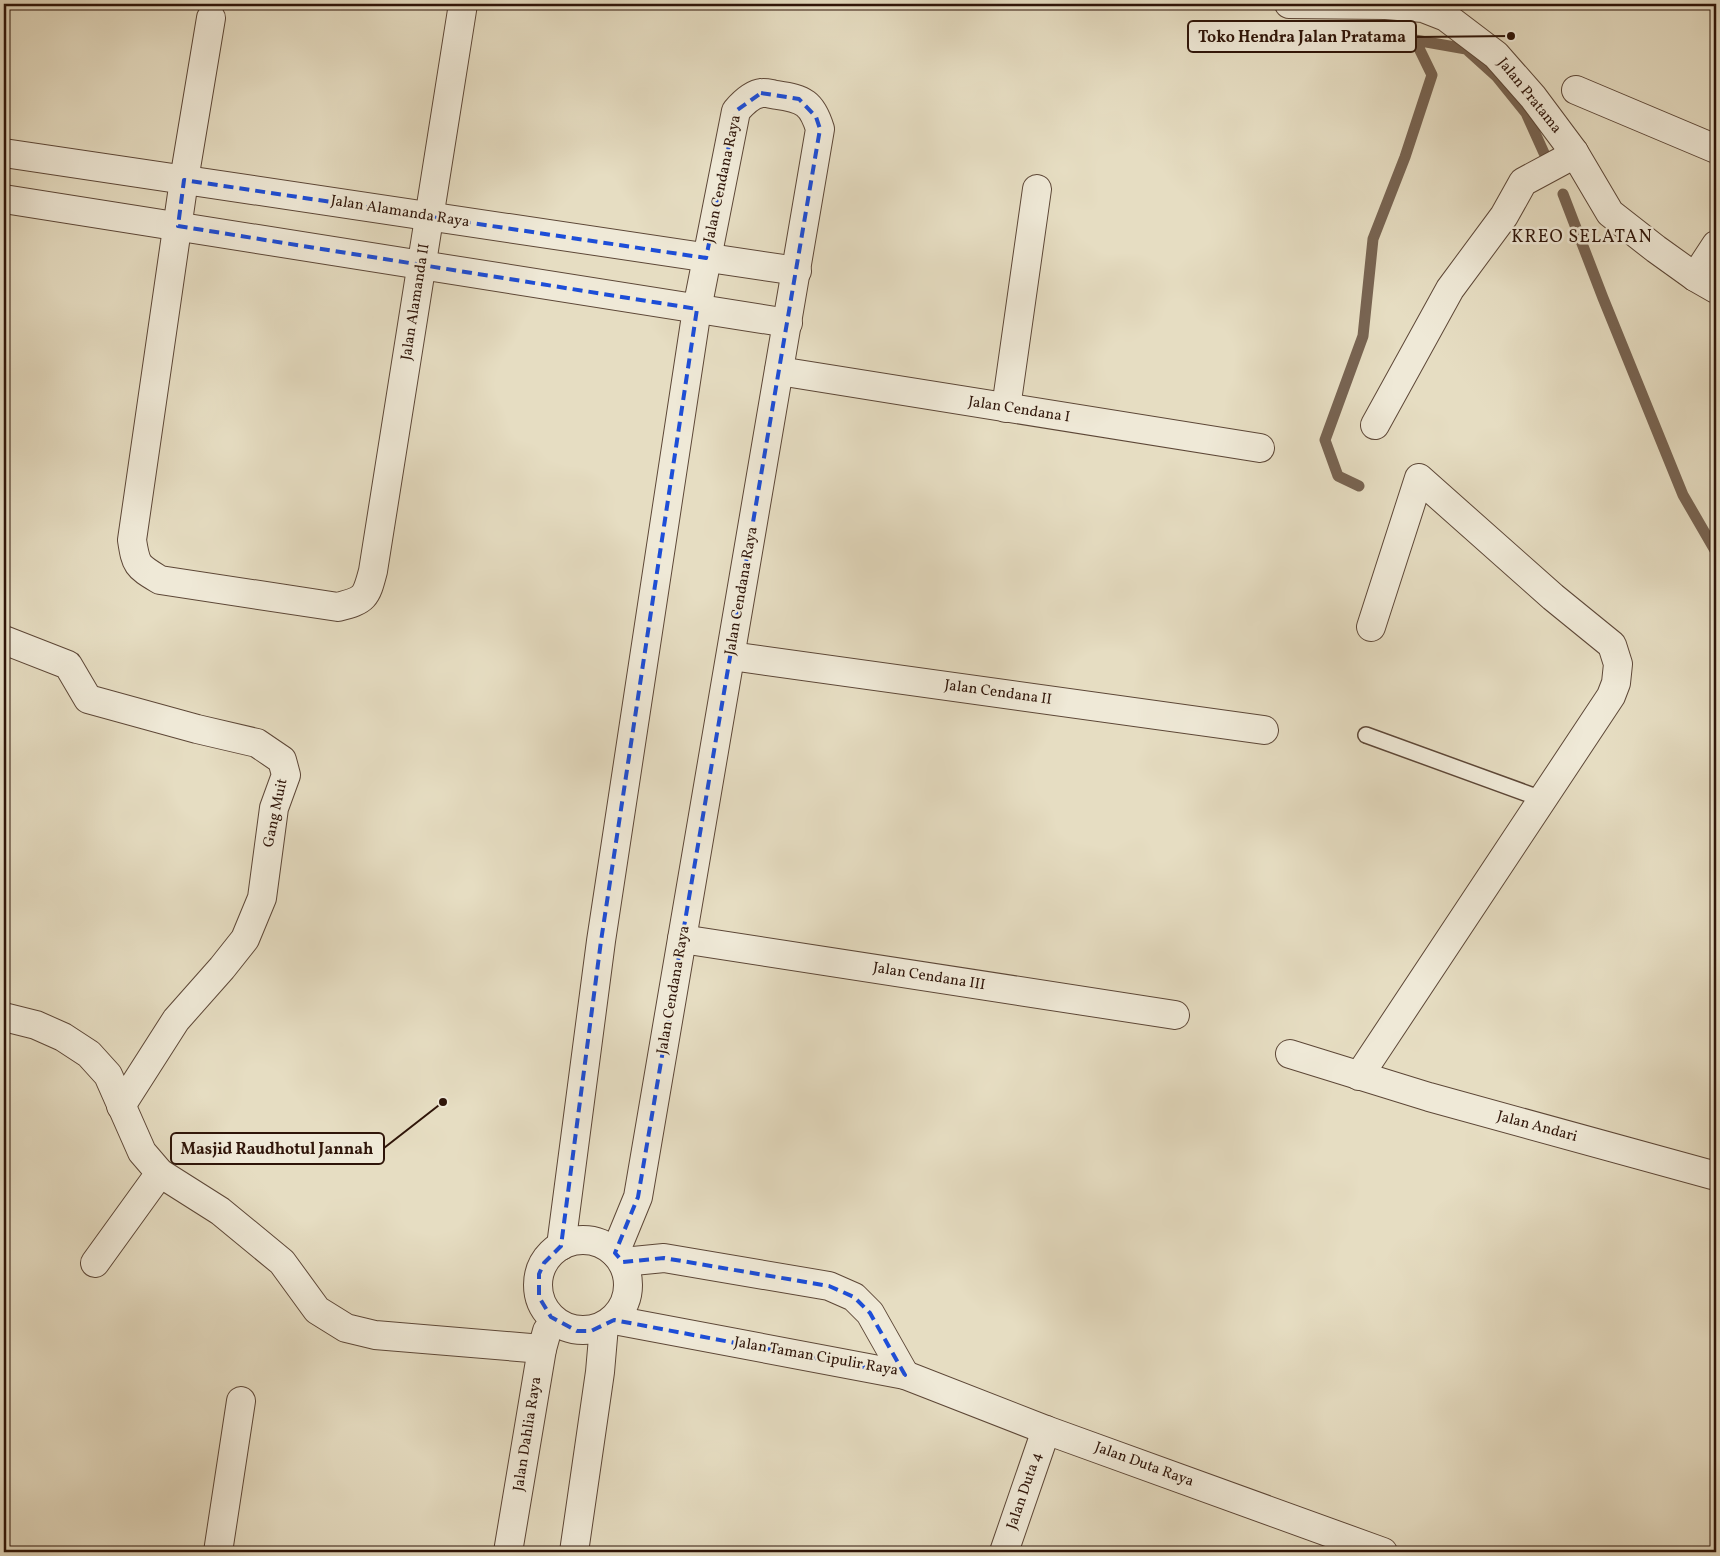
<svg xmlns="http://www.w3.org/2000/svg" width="1720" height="1556" font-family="Vollkorn,serif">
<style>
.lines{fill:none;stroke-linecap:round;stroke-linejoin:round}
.stream{stroke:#786452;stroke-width:11}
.lane-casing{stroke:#5d4737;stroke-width:18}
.street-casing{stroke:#5d4737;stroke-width:30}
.lane{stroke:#efe9d7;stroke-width:15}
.street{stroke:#efe9d7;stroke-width:28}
.marked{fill:none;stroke:#1d4ed8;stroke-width:4;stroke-dasharray:10 6;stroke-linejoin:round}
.labels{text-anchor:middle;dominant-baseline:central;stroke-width:5;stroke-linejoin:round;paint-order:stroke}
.street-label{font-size:15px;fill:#2f1509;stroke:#efe9d7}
.quarter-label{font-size:18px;letter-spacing:1px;fill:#2f1509;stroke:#efe9d7}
.leader{fill:none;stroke:#2f1509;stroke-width:2}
.callout-dot{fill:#2f1509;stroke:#efe9d7;stroke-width:2}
.callout{fill:#efe9d7;stroke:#2f1509;stroke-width:2}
.callout-label{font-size:16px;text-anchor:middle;font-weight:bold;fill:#2f1509}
</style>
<rect width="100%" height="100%" fill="#e6ddc2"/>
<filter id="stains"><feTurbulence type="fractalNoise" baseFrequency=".004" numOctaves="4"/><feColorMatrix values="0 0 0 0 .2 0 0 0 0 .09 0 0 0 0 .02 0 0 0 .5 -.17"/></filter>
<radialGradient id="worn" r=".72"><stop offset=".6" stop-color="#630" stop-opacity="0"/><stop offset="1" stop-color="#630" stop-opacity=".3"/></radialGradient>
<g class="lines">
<!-- stream -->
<g class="stream">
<path d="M1563 194 1603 298 1683 495 1716 552"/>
<path d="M1359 486 1338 476 1325 440 1363 336 1373 239 1405 157 1432 75 1415 40 1466 49 1497 77 1526 113 1544 153"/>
</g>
<!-- lane casing -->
<g class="lane-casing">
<path id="lane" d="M1366 735 1542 799"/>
</g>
<!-- street casing -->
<g class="street-casing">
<g id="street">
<path d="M1289 4 1386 5 1423 8 1446 17 1496 55 1533 97 1574 152 1610 213 1656 249 1695 277 1716 289"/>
<path d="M211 18 184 180 132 540C136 566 137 566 160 580L338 607C365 600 366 598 373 571L463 4"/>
<path d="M1576 90 1716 149"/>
<path d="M4 153 797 271"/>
<path d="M4 199 788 323"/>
<path d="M1695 277 1716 245"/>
<path d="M779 371 1260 448"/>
<path d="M1006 408 1037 189"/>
<path d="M1375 425 1450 289 1504 216 1523 182 1562 161 1574 152"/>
<path d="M4 640 68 665 88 699 197 729 257 743 282 760 286 775 274 808 262 898 245 939 222 968 176 1020 121 1106"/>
<path d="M731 656 1264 730"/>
<path d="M682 939 1175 1015"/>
<path d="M4 1017 36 1025 63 1037 89 1054 108 1075 142 1152 160 1173 220 1211 282 1262 317 1310 346 1328 375 1335 542 1349"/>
<path d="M1290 1054 1429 1097 1716 1176"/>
<path d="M1359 1076 1611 696 1616 683 1618 664 1612 645 1553 597 1419 478 1371 627"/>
<circle cx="583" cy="1285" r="45"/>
<path d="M561 1246 601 941 697 309 736 111C742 104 752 94 762 93 766 92 773 95 777 95 804 99 812 103 820 129L638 1197 615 1253"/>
<path d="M623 1262 664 1258 829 1286 854 1297 870 1313 905 1375"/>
<path d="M95 1263 160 1173"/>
<path d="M614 1320 905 1375 1046 1430 1383 1552"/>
<path d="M218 1552 241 1401"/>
<path d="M508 1552 542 1349 547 1331"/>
<path d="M574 1552 600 1372 604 1326"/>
<path d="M1004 1552 1046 1430"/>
</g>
</g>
<!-- lane -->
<use href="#lane" class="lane"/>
<!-- street -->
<use href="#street" class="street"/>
</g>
<!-- marked area -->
<path class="marked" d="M761 93 799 99 816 117 820 129 638 1197 615 1253 623 1262 664 1258 829 1286 854 1297 870 1313 905 1375 614 1320 591 1331H577L551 1317 539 1297V1274L544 1263 561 1246 601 941 697 309 178 226 184 180 706 258 736 111Z"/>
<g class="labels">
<!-- street labels -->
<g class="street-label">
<text transform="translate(1529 96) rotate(51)">Jalan Pratama</text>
<text transform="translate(723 179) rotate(-78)">Jalan Cendana Raya</text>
<text transform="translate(400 212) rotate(9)">Jalan Alamanda Raya</text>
<text transform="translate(416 302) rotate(-81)">Jalan Alamanda II</text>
<text transform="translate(1019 410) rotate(9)">Jalan Cendana I</text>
<text transform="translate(742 591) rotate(-80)">Jalan Cendana Raya</text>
<text transform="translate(998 693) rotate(8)">Jalan Cendana II</text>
<text transform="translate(276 813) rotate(-78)">Gang Muit</text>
<text transform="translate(929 977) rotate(9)">Jalan Cendana III</text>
<text transform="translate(674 990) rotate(-80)">Jalan Cendana Raya</text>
<text transform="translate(1537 1127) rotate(15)">Jalan Andari</text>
<text transform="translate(816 1357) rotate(10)">Jalan Taman Cipulir Raya</text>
<text transform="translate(528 1434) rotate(-81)">Jalan Dahlia Raya</text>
<text transform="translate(1144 1465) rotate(20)">Jalan Duta Raya</text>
<text transform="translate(1025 1491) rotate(-71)">Jalan Duta 4</text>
</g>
<!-- quarter labels -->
<g class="quarter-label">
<text x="1582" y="237">KREO SELATAN</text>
</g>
</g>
<!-- callouts -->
<path class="leader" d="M1511 36L1416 37M443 1102L384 1148"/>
<g class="callout-dot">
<circle cx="1511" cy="36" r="5"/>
<circle cx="443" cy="1102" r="5"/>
</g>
<g class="callout">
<rect x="1188" y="21" width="228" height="31" rx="5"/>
<rect x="171" y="1133" width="213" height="31" rx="5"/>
</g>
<g class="callout-label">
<text x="1302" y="42">Toko Hendra Jalan Pratama</text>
<text x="277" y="1154">Masjid Raudhotul Jannah</text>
</g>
<!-- margin -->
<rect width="1720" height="1556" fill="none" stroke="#e6ddc2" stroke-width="20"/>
<rect x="5" y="5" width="1710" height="1546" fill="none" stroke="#2f1509" stroke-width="2.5"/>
<rect x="10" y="10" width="1700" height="1536" fill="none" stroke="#2f1509"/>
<rect width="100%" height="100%" filter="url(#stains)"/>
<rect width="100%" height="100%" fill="url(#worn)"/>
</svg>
